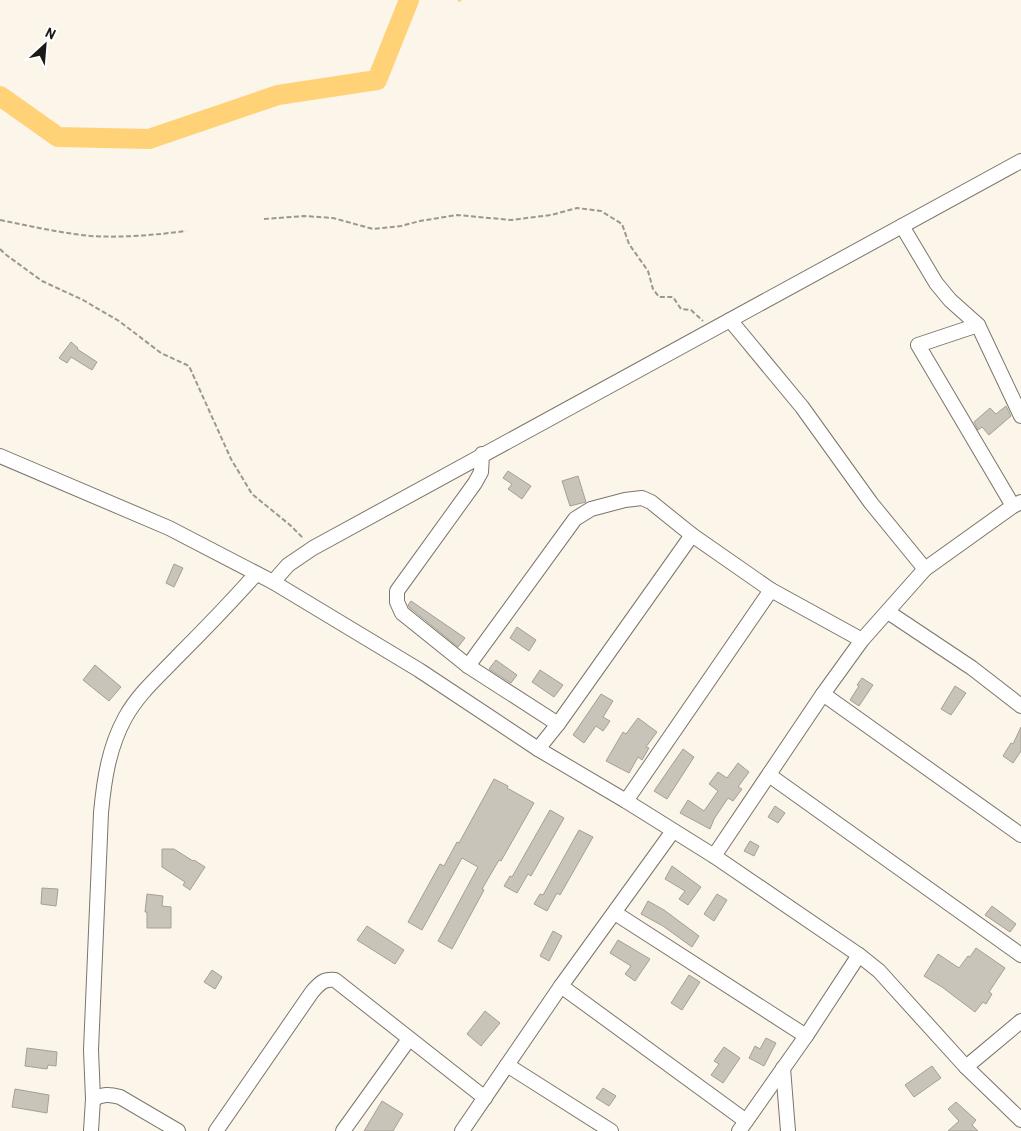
<svg xmlns="http://www.w3.org/2000/svg" width="1021" height="1131" font-family="Barlow,sans-serif">
<style>
.lines{fill:none;stroke-linecap:round;stroke-linejoin:round}
.stream{stroke:#ffd277;stroke-width:3}
.river{stroke:#ffd277;stroke-width:20}
.building{fill:#c9c4b9;stroke:#a59f95}
.minor-casing{stroke:#7b766c;stroke-width:16}
.path{stroke:#9c9890;stroke-width:2;stroke-dasharray:5 2.5;stroke-linecap:butt}
.minor{stroke:#fff;stroke-width:14}
</style>
<rect width="100%" height="100%" fill="#fbf5ea"/>
<g class="lines">
<!-- stream -->
<path class="stream" d="M459 0H460"/>
<!-- river -->
<path class="river" d="M0 96 58 137 149 139 278 95 377 80 409 0"/>
</g>
<!-- building -->
<g class="building">
<path d="M71 342 78 348 77 349 97 362 92 370 71 357 67 363 59 358Z"/>
<path d="M1006 406 1011 416 989 435 982 427 978 430 974 422 990 408 996 414Z"/>
<path d="M508 471 531 486 522 499 508 489 512 484 503 478Z"/>
<path d="M578 476 586 502 570 506 562 481Z"/>
<path d="M174 564 183 568 174 587 166 583Z"/>
<path d="M411 601 465 638 458 647 409 607 408 605Z"/>
<path d="M517 627 536 640 529 651 510 638Z"/>
<path d="M496 660 517 675 511 683 489 669Z"/>
<path d="M95 665 121 687 109 701 83 680Z"/>
<path d="M540 670 563 685 554 697 532 682Z"/>
<path d="M862 678 873 685 859 706 850 700 859 686 857 685Z"/>
<path d="M955 686 966 693 951 715 941 709Z"/>
<path d="M601 694 613 701 603 717 610 721 603 731 596 726 584 743 573 735Z"/>
<path d="M638 718 657 732 646 747 649 748 642 760 638 757 629 773 606 761 623 732 626 734Z"/>
<path d="M1021 727V751L1013 763 1003 756 1011 743 1013 744Z"/>
<path d="M683 749 694 757 667 799 654 791Z"/>
<path d="M738 763 749 772 738 787 742 789 733 801 728 798 714 819 710 829 680 813 688 800 704 811 718 791 709 784 718 772 727 778Z"/>
<path d="M494 779 508 786 507 788 534 803 501 861 499 860 482 889 484 890 452 949 438 941 478 867 462 858 422 930 408 922 440 864 444 866 457 842 459 843Z"/>
<path d="M775 806 785 813 778 823 768 817Z"/>
<path d="M550 810 564 818 531 876 528 874 517 893 504 886 510 876 512 877Z"/>
<path d="M579 830 593 837 560 895 557 893 547 911 534 904 540 894 543 895Z"/>
<path d="M750 841 759 846 754 856 744 851Z"/>
<path d="M162 849H174L193 861 194 860 205 867 190 890 183 885 185 882 162 867Z"/>
<path d="M672 866 701 887 688 905 679 899 685 891 665 879Z"/>
<path d="M42 888 58 889 56 906 41 904Z"/>
<path d="M147 894 163 896 162 906 171 907V928H147V912H145Z"/>
<path d="M717 894 727 900 714 921 704 914Z"/>
<path d="M648 901 664 910 699 936 692 947 663 926 641 914Z"/>
<path d="M992 906 1016 924 1010 932 985 915Z"/>
<path d="M367 926 404 950 395 964 357 940Z"/>
<path d="M553 931 562 936 549 961 540 956Z"/>
<path d="M618 940 650 959 635 981 625 974 631 966 610 953Z"/>
<path d="M976 948 1005 968 989 992 992 994 986 1004 983 1002 975 1012 942 987 924 976 938 954 959 968 968 956 970 957Z"/>
<path d="M212 970 222 977 215 989 204 982Z"/>
<path d="M689 975 700 982 682 1010 671 1003Z"/>
<path d="M485 1011 500 1023 481 1046 467 1034Z"/>
<path d="M766 1038 776 1043 764 1066 749 1058 755 1046 760 1049Z"/>
<path d="M724 1047 740 1058 723 1083 711 1075 719 1064 714 1061Z"/>
<path d="M27 1048 57 1052 56 1066 48 1065 47 1069 25 1066Z"/>
<path d="M932 1066 941 1078 914 1097 905 1085Z"/>
<path d="M603 1088 616 1096 609 1106 596 1098Z"/>
<path d="M15 1089 49 1095 47 1113 12 1107Z"/>
<path d="M382 1101 403 1114 393 1131H364Z"/>
<path d="M956 1102 976 1120 972 1125 978 1131H948L959 1121 948 1109Z"/>
</g>
<g class="lines">
<!-- minor casing -->
<g class="minor-casing">
<g id="minor">
<path d="M902 226 936 283 950 300 978 325 1021 416"/>
<path d="M730 320 802 407 871 503 925 569"/>
<path d="M978 325 918 345 1013 506"/>
<path d="M482 454 481 472 475 483 397 591V602L402 613 468 666 558 724"/>
<path d="M0 456 169 528 273 582 419 670 538 749 626 801 714 856 859 955 879 971 966 1067 1021 1120"/>
<path d="M273 582 288 565 313 548 1021 161"/>
<path d="M888 612 972 668 1021 706"/>
<path d="M468 666 575 519 591 509 625 500 642 498 651 502 692 535 771 590 862 640"/>
<path d="M823 694 1021 835"/>
<path d="M538 749 558 724 692 535"/>
<path d="M769 775 1021 955"/>
<path d="M626 801 771 590"/>
<path d="M714 856 823 694 862 640 925 569 1013 506 1021 502"/>
<path d="M615 913 806 1036"/>
<path d="M561 986 746 1121"/>
<path d="M507 1065 611 1131"/>
<path d="M966 1067 1021 1021"/>
<path d="M783 1068 788 1131"/>
<path d="M93 1099C103 1094 109 1094 120 1097L178 1131"/>
<path d="M91 1131 93 1099 91 1050 101 813C104 780 109 747 125 718 138 694 159 676 177 657 204 630 230 603 256 574"/>
<path d="M216 1131 312 992C320 983 323 979 335 980L485 1098"/>
<path d="M343 1131 409 1039"/>
<path d="M462 1131 561 986 673 831"/>
<path d="M739 1131 806 1036 859 955"/>
</g>
</g>
<!-- path -->
<g class="path">
<path d="M264 219 304 216 333 218 373 229 401 226 420 221 457 215 511 220 551 215 577 208 601 211 622 224 629 244 648 271 653 289 659 297H673L681 309 691 310 703 321"/>
<path d="M0 220C30 226 60 233 91 236 122 238 155 235 186 231"/>
<path d="M0 249 5 254 42 281 83 300 119 321 161 353 189 366 231 459 252 494 290 525 304 539"/>
</g>
<!-- minor -->
<use href="#minor" class="minor"/>
</g>
<!-- north arrow -->
<g transform="translate(45 45) rotate(26)" stroke="#ffffff" stroke-width="4" paint-order="stroke">
<path d="M0-4L9 19L0 12L-9 19Z" fill="#1c1a16"/>
<text y="-8" font-size="14" font-weight="bold" text-anchor="middle" fill="#1c1a16">N</text>
</g>
</svg>
